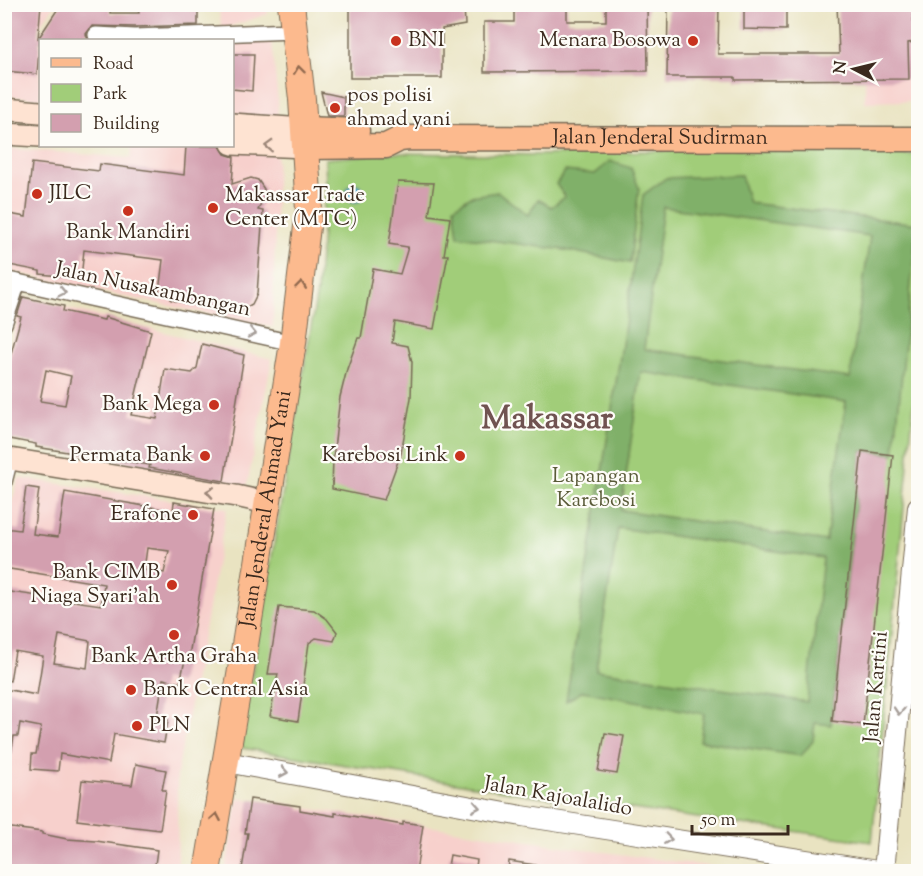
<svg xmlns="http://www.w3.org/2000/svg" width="923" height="876" font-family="'Sorts Mill Goudy',serif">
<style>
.built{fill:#f7d0cc}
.green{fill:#a1cd79;stroke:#6e7c4c;stroke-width:1.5}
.forest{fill:#80b069;stroke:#5e6d44;stroke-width:1.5;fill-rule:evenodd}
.water{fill:#66bde3;stroke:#507480;stroke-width:1.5}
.building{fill:#d39faf;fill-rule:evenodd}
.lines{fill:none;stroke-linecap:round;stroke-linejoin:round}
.minor-casing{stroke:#786b57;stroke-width:18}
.tertiary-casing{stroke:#786b57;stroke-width:22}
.secondary-casing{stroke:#786b57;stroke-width:24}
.primary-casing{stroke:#786b57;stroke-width:27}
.trunk-casing{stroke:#786b57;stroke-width:28}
.minor{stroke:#fff;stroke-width:15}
.tertiary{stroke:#fff;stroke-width:20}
.secondary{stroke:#fee3d2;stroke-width:21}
.primary{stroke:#fcba8e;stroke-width:24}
.trunk{stroke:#fcba8e;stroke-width:26}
.oneway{stroke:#926b50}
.oneway2{stroke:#9c8678}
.oneway3{stroke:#a79f9a}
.poi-dot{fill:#c8321e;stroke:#fdfcf7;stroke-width:2}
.labels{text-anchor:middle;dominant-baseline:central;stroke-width:4.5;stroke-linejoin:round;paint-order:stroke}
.poi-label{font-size:21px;fill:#3b2a1e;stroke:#fdfcf7;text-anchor:start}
.street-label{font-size:21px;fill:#3b2a1e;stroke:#fdfcf7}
.park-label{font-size:21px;fill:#5a5b39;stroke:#fdfcf7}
.town-label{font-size:33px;font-weight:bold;fill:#705351;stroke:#fdfcf7}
</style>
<rect width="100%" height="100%" fill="#fdfcf7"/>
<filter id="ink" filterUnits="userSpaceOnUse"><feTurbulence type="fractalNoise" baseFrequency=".0167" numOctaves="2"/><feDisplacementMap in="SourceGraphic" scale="12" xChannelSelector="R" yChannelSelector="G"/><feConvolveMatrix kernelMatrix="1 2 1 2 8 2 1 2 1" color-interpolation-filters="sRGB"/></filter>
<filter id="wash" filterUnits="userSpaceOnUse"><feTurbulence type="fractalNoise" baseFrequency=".008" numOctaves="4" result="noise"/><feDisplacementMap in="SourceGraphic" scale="24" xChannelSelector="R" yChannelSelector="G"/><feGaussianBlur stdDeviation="1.35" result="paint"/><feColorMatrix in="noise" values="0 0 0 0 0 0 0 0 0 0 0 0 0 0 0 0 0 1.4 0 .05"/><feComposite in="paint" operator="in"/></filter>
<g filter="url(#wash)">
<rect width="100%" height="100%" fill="#e9e3c1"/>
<!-- built -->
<g class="built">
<path d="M4 5H55L34 34 88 40H40V99L5 96Z"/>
<path d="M218 5H267L268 14 222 29Z"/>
<path d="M865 5H918V101L865 102Z"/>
<path d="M272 41 278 102 273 327 125 297 5 270 4 148 131 158 132 146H232L233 42Z"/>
<path d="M22 297 272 359 246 491 5 437V371Z"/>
<path d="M19 478 227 508 177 774 178 871 5 872 4 528Z"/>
<path d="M918 610V711L909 710Z"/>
<path d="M238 798 582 849 744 871 225 872Z"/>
</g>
<!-- green -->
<path class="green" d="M761 147 918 155V360L872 842 523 794 242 748 241 738 317 292 326 181 325 159 389 153 544 155Z"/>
<!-- forest -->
<g class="forest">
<path d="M610 161 631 168 639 188 630 263 565 250 458 236 454 207 471 196 498 192 528 215 538 199 551 207 565 197 556 184 565 171 595 174Z"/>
<path d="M741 175 749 203 917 224 894 454 862 451 831 725 815 723 813 741 801 756 700 741 704 714 583 691 566 701 626 319 643 195 666 178ZM663 207 870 236 850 378 644 349ZM641 372 846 402 826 541 621 510ZM618 528 823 558 807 702 596 670Z"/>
</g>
<!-- water -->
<circle class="water" cx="355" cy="193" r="9"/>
<g id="blocks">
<!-- building -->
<g class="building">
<path d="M7 4H41L38 39 61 4H111L110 13H139L138 4H198V25L135 27 92 26 86 34 88 40H40L37 74 4 71V8H7Z"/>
<path d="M350 4H464L465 25 442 29V78H350Z"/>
<path d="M514 4H567V21H606V4H647L648 71 484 72V22H514Z"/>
<path d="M668 4H719L718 54H839L837 4H913L914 42 908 43 909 79 735 80V77H667Z"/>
<path d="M744 4H786V30L744 29Z"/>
<path d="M232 54H254L252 91 232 89Z"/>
<path d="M321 92 344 97V116H327Z"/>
<path d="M186 146H220L225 154 234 157 232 184 251 178 258 180 264 189V197L258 210 263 211 257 294 252 304 240 311V314L171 300V294L159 292 163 260 84 250 81 278 40 274V271L4 264V213L26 217 32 163 99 171 100 164 184 175Z"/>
<path d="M398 182 434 183 429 215 450 218 444 255H448L434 329 395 322 392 343 408 346 412 362 411 398 401 453 384 500 332 489 333 458 340 397 347 369 358 338H361L373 269 400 274 408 247 389 244Z"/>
<path d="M23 297 64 306 63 311 104 320 105 317 151 331 131 415 157 419 165 369 192 373 197 368 202 344 244 355 224 481 149 468 150 465 36 447V444L4 438V363L8 364 21 317 17 316ZM46 370 71 376 65 405 40 401Z"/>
<path d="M862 451 893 455 863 725 832 721Z"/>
<path d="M26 487 39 489 33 534 58 537 65 492 173 511 174 502 214 509 189 656 186 655 180 683 163 679 157 717 168 720 164 743 114 734 109 763 60 754 58 771 31 769 32 754H36L41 727 20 723 18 736H14L10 760 4 759V689L37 695 43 656 15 651 10 681 4 680V591L101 605 104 584 4 568V528L20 530ZM147 548 169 551 164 573 144 570ZM59 635 90 641 87 668 54 663Z"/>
<path d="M279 607 314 610 327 619 337 632 334 641 316 638 309 643 298 721 270 716 278 674H268Z"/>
<path d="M605 733 624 736 617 774 598 771Z"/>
<path d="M136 764 166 770 162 790H166L160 830 77 820 82 780 132 785Z"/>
<path d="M250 799 300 806V810L335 816V813L403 825V822L423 825 416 872H260L242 869 248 833H245Z"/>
<path d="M4 827 42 832V834L67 839 96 841 157 850 154 872H4Z"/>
<path d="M450 855 477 860 475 872H447Z"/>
<path d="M509 861 541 866V872H508Z"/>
</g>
</g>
</g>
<g filter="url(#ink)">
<use href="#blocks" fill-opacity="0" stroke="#786b57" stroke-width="1.5"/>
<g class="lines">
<!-- minor casing -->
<g class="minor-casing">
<g id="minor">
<path d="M96 35 135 37 294 31"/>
<path d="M4 279 293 343"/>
<path d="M4 324 18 282"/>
<path d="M4 482 10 459"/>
</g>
</g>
<!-- tertiary casing -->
<g class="tertiary-casing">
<g id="tertiary">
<path d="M226 762 522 816 884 872"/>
<path d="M884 871 918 507"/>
</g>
</g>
<!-- secondary casing -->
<g class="secondary-casing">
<g id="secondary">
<path d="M4 109 40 112"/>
<path d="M232 124 304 129"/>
<path d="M4 134 40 136"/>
<path d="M232 144 306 147"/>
<path d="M4 458 236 496 268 503"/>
</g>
</g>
<!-- primary casing -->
<g class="primary-casing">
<g id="primary">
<path d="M304 129 357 131"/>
<path id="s1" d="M306 147 386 146 400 139 409 138 918 139"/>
</g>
</g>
<!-- trunk casing -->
<g class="trunk-casing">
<g id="trunk">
<path id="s2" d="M207 872 242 664 293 343 309 210 302 99 291 4"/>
</g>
</g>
<!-- minor -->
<use href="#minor" class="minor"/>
<!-- tertiary -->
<use href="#tertiary" class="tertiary"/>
<!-- secondary -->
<use href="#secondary" class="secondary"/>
<!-- primary -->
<use href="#primary" class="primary"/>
<!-- trunk -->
<use href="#trunk" class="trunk"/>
</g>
<!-- one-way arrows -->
<defs><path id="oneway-chevron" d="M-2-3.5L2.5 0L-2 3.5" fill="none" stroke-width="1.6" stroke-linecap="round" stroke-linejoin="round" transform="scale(1.5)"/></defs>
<g class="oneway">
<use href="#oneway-chevron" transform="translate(299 70) rotate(-97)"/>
<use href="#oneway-chevron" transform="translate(301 285) rotate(-83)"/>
<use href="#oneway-chevron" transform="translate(216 817) rotate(-80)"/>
</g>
<g class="oneway2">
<use href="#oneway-chevron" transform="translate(269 146) rotate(-178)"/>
<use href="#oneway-chevron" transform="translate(210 492) rotate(-171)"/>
</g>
<g class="oneway3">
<use href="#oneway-chevron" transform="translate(62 292) rotate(12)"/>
<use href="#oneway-chevron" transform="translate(252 333) rotate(12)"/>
<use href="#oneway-chevron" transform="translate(899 711) rotate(95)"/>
<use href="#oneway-chevron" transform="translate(284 772) rotate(10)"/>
<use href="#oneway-chevron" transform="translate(476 807) rotate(10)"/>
<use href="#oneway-chevron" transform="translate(668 839) rotate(8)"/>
</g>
</g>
<!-- markers -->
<g class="poi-dot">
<circle cx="396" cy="41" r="6"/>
<circle cx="693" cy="41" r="6"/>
<circle cx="335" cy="108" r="6"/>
<circle cx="37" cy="194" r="6"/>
<circle cx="213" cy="208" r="6"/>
<circle cx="128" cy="211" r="6"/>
<circle cx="214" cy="405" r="6"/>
<circle cx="205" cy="456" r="6"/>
<circle cx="460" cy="456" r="6"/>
<circle cx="193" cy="515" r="6"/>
<circle cx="172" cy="585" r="6"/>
<circle cx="174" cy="635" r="6"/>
<circle cx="131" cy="690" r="6"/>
<circle cx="137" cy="726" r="6"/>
</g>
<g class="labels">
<!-- poi labels -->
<g class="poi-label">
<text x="408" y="41">BNI</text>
<text x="681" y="41" text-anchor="end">Menara Bosowa</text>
<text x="347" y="96">pos polisi<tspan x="347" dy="24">ahmad yani</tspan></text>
<text x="49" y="194">JILC</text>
<text x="225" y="196">Makassar Trade<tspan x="225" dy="24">Center (MTC)</tspan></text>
<text x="128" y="233" text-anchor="middle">Bank Mandiri</text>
<text x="202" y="405" text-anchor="end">Bank Mega</text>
<text x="193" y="456" text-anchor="end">Permata Bank</text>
<text x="448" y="456" text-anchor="end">Karebosi Link</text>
<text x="181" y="515" text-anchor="end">Erafone</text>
<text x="160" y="573" text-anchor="end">Bank CIMB<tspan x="160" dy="24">Niaga Syari'ah</tspan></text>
<text x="174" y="657" text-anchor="middle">Bank Artha Graha</text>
<text x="143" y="690">Bank Central Asia</text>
<text x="149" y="726">PLN</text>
</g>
<!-- street labels -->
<g class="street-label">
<text stroke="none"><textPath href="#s1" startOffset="356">Jalan Jenderal Sudirman</textPath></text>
<text transform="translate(153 290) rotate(12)">Jalan Nusakambangan</text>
<text stroke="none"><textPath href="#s2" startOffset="368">Jalan Jenderal Ahmad Yani</textPath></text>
<text transform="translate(877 687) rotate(-85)">Jalan Kartini</text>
<text transform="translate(558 797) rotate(10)">Jalan Kajoalalido</text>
</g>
<!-- park labels -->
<g class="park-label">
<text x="596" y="477">Lapangan<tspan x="596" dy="24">Karebosi</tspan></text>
</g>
<!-- town labels -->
<g class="town-label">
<text x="547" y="420">Makassar</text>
</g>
</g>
<!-- margin -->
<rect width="923" height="876" fill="none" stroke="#fdfcf7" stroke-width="24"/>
<!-- legend -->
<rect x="39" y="39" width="195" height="108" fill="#fdfcf7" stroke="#afa8a0" stroke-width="1.5"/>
<rect x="51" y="58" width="30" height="9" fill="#fcba8e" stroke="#afa8a0" stroke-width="1.5"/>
<text x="93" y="69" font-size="18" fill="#3b2a1e">Road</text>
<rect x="51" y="84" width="30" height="18" fill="#a1cd79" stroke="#afa8a0" stroke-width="1.5"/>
<text x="93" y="99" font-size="18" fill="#3b2a1e">Park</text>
<rect x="51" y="114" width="30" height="18" fill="#d39faf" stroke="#afa8a0" stroke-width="1.5"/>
<text x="93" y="129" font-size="18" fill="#3b2a1e">Building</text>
<!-- north arrow -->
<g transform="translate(854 69) rotate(277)" stroke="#fdfcf7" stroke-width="4.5" paint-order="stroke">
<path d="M0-4.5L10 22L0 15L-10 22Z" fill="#3b2a1e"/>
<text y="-9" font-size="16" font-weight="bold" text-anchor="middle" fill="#3b2a1e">N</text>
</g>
<!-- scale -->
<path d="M692 825v9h96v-9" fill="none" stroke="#3b2a1e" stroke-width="3"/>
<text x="701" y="825" font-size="18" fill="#3b2a1e" stroke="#fdfcf7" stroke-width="4.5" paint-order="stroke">50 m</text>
</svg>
